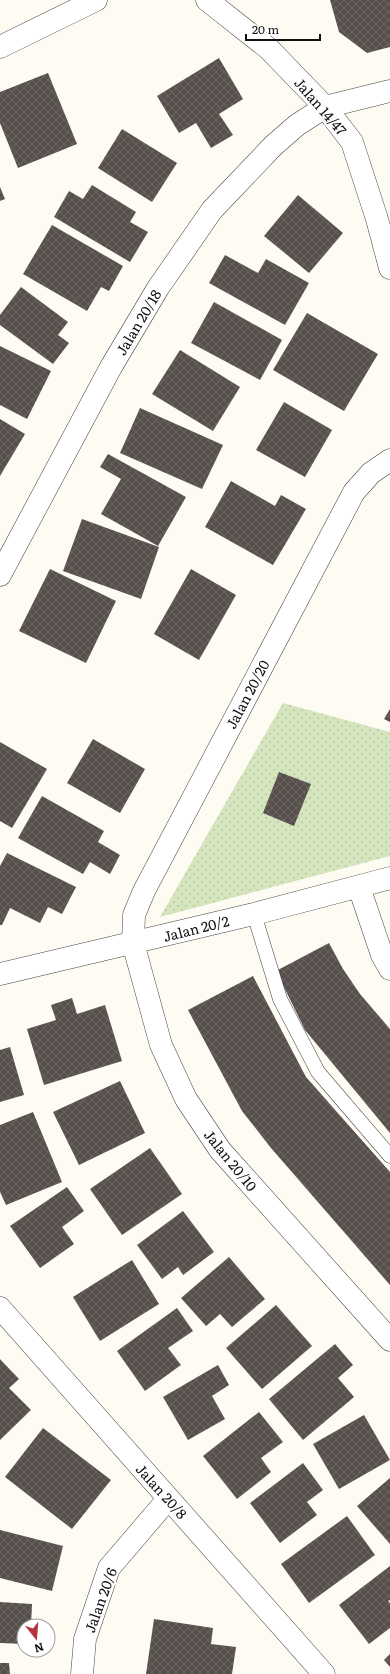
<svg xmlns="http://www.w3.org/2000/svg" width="390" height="1674" font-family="Literata,serif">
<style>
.grass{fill:url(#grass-dots)}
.building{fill:url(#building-cross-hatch)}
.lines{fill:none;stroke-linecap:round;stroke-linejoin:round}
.service-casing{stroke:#424242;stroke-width:15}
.minor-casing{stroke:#424242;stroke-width:23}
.tertiary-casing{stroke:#424242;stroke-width:23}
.service{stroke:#fff;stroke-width:14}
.minor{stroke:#fff;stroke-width:22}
.tertiary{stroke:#fff;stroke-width:22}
.labels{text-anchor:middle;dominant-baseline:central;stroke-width:4;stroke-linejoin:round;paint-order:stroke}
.street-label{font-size:14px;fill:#0f0f0f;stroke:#fff}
</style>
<defs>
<pattern id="grass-dots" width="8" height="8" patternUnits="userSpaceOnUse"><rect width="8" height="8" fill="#d5e6bf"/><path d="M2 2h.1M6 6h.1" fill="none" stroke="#b6c4a3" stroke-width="1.8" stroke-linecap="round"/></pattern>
<pattern id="building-cross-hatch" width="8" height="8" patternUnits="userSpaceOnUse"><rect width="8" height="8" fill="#57504d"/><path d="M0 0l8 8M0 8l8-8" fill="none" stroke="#6a6562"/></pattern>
</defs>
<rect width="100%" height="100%" fill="#fefbf3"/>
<!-- grass -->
<path class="grass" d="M283 703 390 732V856L160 917Z"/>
<!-- building -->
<g class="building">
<path d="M330 0H390V47L367 53 339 32Z"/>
<path d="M219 58 243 99 219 114 233 135 211 148 196 123 179 133 157 96Z"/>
<path d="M48 73 77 144 18 168 0 123V92Z"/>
<path d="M122 129 177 163 152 202 98 168Z"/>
<path d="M92 185 136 212 130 222 148 232 130 262 54 217 69 191 83 199Z"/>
<path d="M0 187 5 199 0 201Z"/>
<path d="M298 195 343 233 309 273 264 236Z"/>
<path d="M52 225 123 266 109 291 101 287 87 311 23 274Z"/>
<path d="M225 255 258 273 266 259 309 283 285 325 209 283Z"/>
<path d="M21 287 68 322 58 335 69 343 53 364 0 325V315Z"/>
<path d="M214 302 282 340 260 380 191 343Z"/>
<path d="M307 313 378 354 344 411 273 370Z"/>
<path d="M0 346 51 371 27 419 0 405Z"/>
<path d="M180 350 240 387 213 431 152 394Z"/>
<path d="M284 402 332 430 305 477 256 450Z"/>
<path d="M140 408 223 445 202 489 120 453Z"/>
<path d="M0 419 25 434 0 476Z"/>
<path d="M108 454 186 497 158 546 101 514 121 479 100 467Z"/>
<path d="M231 481 275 506 281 495 306 509 273 565 205 527Z"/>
<path d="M82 519 159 547 141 599 63 571Z"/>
<path d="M50 569 116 601 86 663 19 631Z"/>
<path d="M191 569 236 595 199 660 154 634Z"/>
<path d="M390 709V722L384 719Z"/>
<path d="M93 739 145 769 120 813 67 783Z"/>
<path d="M0 742 47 769 12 828 0 821Z"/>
<path d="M279 772 311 784 294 826 263 813Z"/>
<path d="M42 796 104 831 98 842 120 855 110 874 90 862 83 874 18 838Z"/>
<path d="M7 853 76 887 62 914 48 907 40 923 10 908 2 925H0V866Z"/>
<path d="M329 943 343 969 360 994 390 1029V1133L305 1030 276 971Z"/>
<path d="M253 976 306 1077 390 1172V1285L271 1148 242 1111 188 1010Z"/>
<path d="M72 998 77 1014 105 1005 122 1061 44 1085 27 1029 56 1020 51 1005Z"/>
<path d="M10 1047 24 1095 0 1102V1050Z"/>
<path d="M120 1081 145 1133 79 1165 53 1112Z"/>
<path d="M33 1112 62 1182 6 1205 0 1192V1125Z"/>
<path d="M150 1148 182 1194 122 1235 90 1189Z"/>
<path d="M67 1187 84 1211 62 1227 74 1244 40 1268 10 1226Z"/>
<path d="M183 1211 214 1252 183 1275 178 1267 162 1279 137 1245Z"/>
<path d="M229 1257 265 1299 232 1327 220 1314 206 1326 181 1298Z"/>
<path d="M132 1260 159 1304 100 1341 73 1297Z"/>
<path d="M276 1305 312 1346 262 1389 226 1348Z"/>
<path d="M177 1308 193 1331 168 1348 181 1365 145 1391 117 1351Z"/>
<path d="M335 1344 353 1365 338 1378 354 1397 303 1440 269 1399Z"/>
<path d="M0 1359 19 1379 9 1388 31 1410 0 1440Z"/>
<path d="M218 1365 229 1385 212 1396 225 1419 188 1440 163 1397Z"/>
<path d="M259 1412 283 1442 261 1458 271 1472 237 1499 203 1456Z"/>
<path d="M364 1415 390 1460 339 1489 313 1444Z"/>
<path d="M43 1428 111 1480 72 1529 5 1477Z"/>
<path d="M303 1463 323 1490 307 1502 317 1515 280 1543 250 1503Z"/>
<path d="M390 1478V1544L357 1506Z"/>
<path d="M347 1516 375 1555 309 1603 281 1564Z"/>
<path d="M0 1530 63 1546 52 1591 0 1578Z"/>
<path d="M390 1566V1600L388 1601 390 1603V1628L369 1644 339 1605Z"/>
<path d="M0 1602 32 1604 31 1626H24V1644L0 1643Z"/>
<path d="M154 1619 213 1628 211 1644 236 1647 232 1674H146Z"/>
<path d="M390 1654V1667L384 1660Z"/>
<path d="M0 1663H9L10 1674H0Z"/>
</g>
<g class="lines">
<!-- service casing -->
<g class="service-casing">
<path id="service" d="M254 914 280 999 318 1072 390 1156"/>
</g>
<!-- minor casing -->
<g class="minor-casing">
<g id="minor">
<path d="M390 460 371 473 354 492 144 891 134 915 133 943 161 1045 186 1099 220 1150 390 1340"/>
<path d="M0 575 111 367 158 288 212 210 273 146 297 125 325 107 390 91"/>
<path d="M359 887 382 955 390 969"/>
<path d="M0 974 254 914 390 878"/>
<path d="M0 1308 324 1674"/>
<path d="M82 1674 85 1639 109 1568 168 1499"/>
</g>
</g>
<!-- tertiary casing -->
<g class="tertiary-casing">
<g id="tertiary">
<path d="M207 0 269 49 325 107 352 142 377 219 390 268"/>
<path d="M0 47 96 0"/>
</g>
</g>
<!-- service -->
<use href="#service" class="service"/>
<!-- minor -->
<use href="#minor" class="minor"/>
<!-- tertiary -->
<use href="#tertiary" class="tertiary"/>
</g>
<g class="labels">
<!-- street labels -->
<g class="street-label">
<text transform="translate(321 106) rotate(49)">Jalan 14/47</text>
<text transform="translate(138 322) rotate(-59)">Jalan 20/18</text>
<text transform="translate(247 694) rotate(-62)">Jalan 20/20</text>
<text transform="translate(196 928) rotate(-14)">Jalan 20/2</text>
<text transform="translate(231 1160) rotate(51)">Jalan 20/10</text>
<text transform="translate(162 1491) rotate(48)">Jalan 20/8</text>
<text transform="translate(100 1600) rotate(-70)">Jalan 20/6</text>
</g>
</g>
<!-- north arrow -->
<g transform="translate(36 1638) rotate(163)"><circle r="19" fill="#ffffff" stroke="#9f9f9f"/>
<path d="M0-3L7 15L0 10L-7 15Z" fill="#b3333e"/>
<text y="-6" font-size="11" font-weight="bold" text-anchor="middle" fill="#0f0f0f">N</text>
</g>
<!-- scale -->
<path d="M246 34v6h74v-6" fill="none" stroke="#0f0f0f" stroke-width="2"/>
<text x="252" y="34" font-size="12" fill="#0f0f0f" stroke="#ffffff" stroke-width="3" paint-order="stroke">20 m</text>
</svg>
